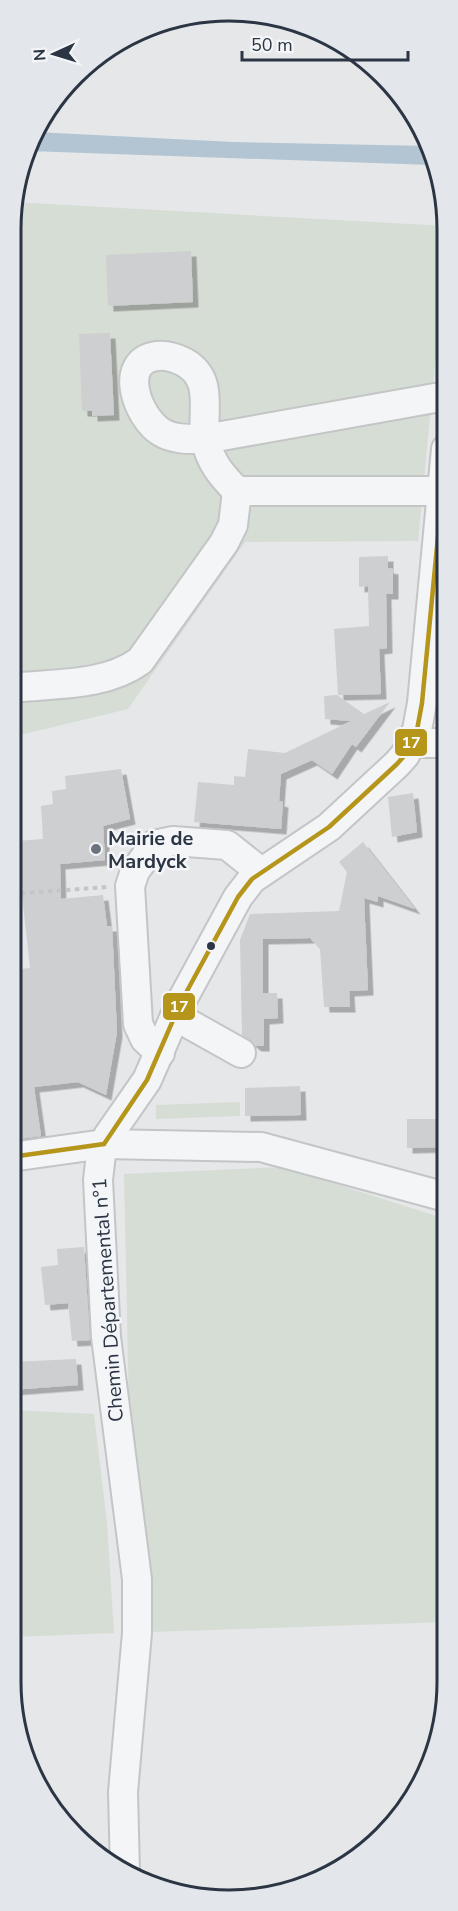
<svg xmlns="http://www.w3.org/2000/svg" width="458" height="1911" font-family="'Nunito Sans',sans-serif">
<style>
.green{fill:#d6ddd5}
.water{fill:#b3c5d3}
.building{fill:#cdcfd1;filter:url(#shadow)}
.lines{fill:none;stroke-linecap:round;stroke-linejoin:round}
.minor-casing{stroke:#c3c5c7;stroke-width:32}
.path{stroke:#c4c5c9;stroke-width:4;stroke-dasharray:4.5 4.5;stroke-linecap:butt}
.minor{stroke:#f4f5f6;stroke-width:28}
.bus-1-casing{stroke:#f3f5f8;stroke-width:9}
.bus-1{stroke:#b5951a;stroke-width:4.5}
.poi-dot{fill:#6c737d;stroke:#f3f5f8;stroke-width:2}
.bus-dot{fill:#2b3543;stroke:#f3f5f8;stroke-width:2}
.labels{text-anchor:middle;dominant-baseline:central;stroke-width:5;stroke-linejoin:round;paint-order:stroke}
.poi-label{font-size:20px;font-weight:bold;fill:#2b3543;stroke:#f3f5f8;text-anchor:start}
.street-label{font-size:20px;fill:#2b3543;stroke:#f3f5f8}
.rim{fill:none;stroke:#2b3543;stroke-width:3}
.line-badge{stroke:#f3f5f8;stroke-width:2}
.badge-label{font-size:16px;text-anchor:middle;font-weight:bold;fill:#fff}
</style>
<defs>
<filter id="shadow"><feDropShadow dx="5.5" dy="5.5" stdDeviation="0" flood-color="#0004"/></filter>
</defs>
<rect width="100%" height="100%" fill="#e5e7e9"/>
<!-- green -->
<g class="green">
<path d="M12 202 446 226V251L418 541 245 542 128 709 12 737Z"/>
<path d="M240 1102V1116L156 1119V1105Z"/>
<path d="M282 1167 446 1219V1622L149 1632 129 1412 124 1174Z"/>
<path d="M11 1410 94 1414 107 1523 114 1633 11 1637Z"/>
</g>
<!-- water -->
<path class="water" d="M36 132 233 142 429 146 431 165 29 151Z"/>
<!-- building -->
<g class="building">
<path d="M191 251 193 302 108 306 106 255Z"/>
<path d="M110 333 114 415 92 416V411H82L79 334Z"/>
<path d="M388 556V568L393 569V594H386L387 648 379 649 381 694 338 695 334 629 369 626 368 586 359 587V557Z"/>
<path d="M337 695 364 714 390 702 356 747 352 744 332 774 312 760 281 774 279 801 283 802 281 829 194 822 198 782 234 785V776L245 777 248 749 285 753 351 721 325 719 324 696Z"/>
<path d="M121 769 130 819 103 826 105 860 60 864 61 899 103 895 107 926H112L117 1032 106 1095 78 1082 34 1087 41 1136 11 1140V1113L15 1112 11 1073V970L30 968 16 841 43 839 41 806 53 804 52 791 66 789 65 776Z"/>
<path d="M413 793 417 832 392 837 388 797Z"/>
<path d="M363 842 415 909 378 896V902L364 898 368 990 349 991 350 1007H324L320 949 310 938 263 939V993H277L278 1018 264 1019V1046H256L242 1035 240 940 250 914 339 911 347 872 339 862Z"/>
<path d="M300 1086 301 1115 245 1116V1088Z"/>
<path d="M407 1119H446V1147L407 1148Z"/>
<path d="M84 1247 90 1340 72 1341 68 1303 45 1305 41 1267 58 1265 57 1249Z"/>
<path d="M76 1359 78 1385 11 1390V1362Z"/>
</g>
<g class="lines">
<!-- minor casing -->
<g class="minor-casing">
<g id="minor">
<path d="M237 491C222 476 210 462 206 441 200 412 216 380 184 362 176 358 166 355 157 356 117 361 137 417 161 432 174 440 190 439 205 439L446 396"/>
<path d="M12 688C54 683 104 687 140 661L224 543 233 525 237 491H442"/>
<path d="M412 743H446"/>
<path d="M175 1016 241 1053"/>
<path d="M160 1053 145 1039 138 1024 130 886 135 871 154 845 173 841 227 845 261 872"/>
<path d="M11 1157 104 1144 261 1147 446 1197"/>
<path d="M125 1872 123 1792 137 1633V1579L106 1337 98 1180 101 1154 108 1136 147 1080 181 1002 238 897 252 879 329 827 397 764 405 755 417 730 422 703 446 449"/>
</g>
</g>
<!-- path -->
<path class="path" d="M12 894 107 887"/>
<!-- minor -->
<use href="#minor" class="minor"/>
<!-- bus-1 casing -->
<g class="bus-1-casing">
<g id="bus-1">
<path d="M104 1144 147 1080 181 1002 238 897 252 879 329 827 397 764 405 755 417 730 422 703 446 453"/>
<path d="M11 1157 104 1144"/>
</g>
</g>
<!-- bus-1 -->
<use href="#bus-1" class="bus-1"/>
</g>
<!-- markers -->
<circle class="poi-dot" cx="96" cy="849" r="6"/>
<circle class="bus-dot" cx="211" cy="946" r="5"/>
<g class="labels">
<!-- poi labels -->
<g class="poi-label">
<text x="108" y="838">Mairie de<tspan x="108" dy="23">Mardyck</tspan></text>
</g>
<!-- street labels -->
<g class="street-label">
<text transform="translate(108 1300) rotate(-94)">Chemin Départemental n°1</text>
</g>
</g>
<!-- crop -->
<path d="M0 0H458V1911H0ZM229 21H229A208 208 0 0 1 437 229V1682A208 208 0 0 1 229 1890H229A208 208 0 0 1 21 1682V229A208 208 0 0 1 229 21Z" fill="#e3e6ea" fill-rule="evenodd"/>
<path class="rim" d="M229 21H229A208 208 0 0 1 437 229V1682A208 208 0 0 1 229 1890H229A208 208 0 0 1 21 1682V229A208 208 0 0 1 229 21Z"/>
<g class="line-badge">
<rect x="394" y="728" width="34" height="29" rx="6" fill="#b5951a"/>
<rect x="162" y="992" width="34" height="29" rx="6" fill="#b5951a"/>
</g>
<g class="badge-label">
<text x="411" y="748">17</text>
<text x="179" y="1012">17</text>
</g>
<!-- north arrow -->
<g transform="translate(54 54) rotate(266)" stroke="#f3f5f8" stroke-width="4.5" paint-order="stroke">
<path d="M0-4.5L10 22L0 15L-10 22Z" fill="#2b3543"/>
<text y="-9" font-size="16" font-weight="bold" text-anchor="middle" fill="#2b3543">N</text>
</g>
<!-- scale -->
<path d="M242 51v9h166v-9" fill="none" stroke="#2b3543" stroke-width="3"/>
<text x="251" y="51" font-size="18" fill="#2b3543" stroke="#f3f5f8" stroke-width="4.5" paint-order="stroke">50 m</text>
</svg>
